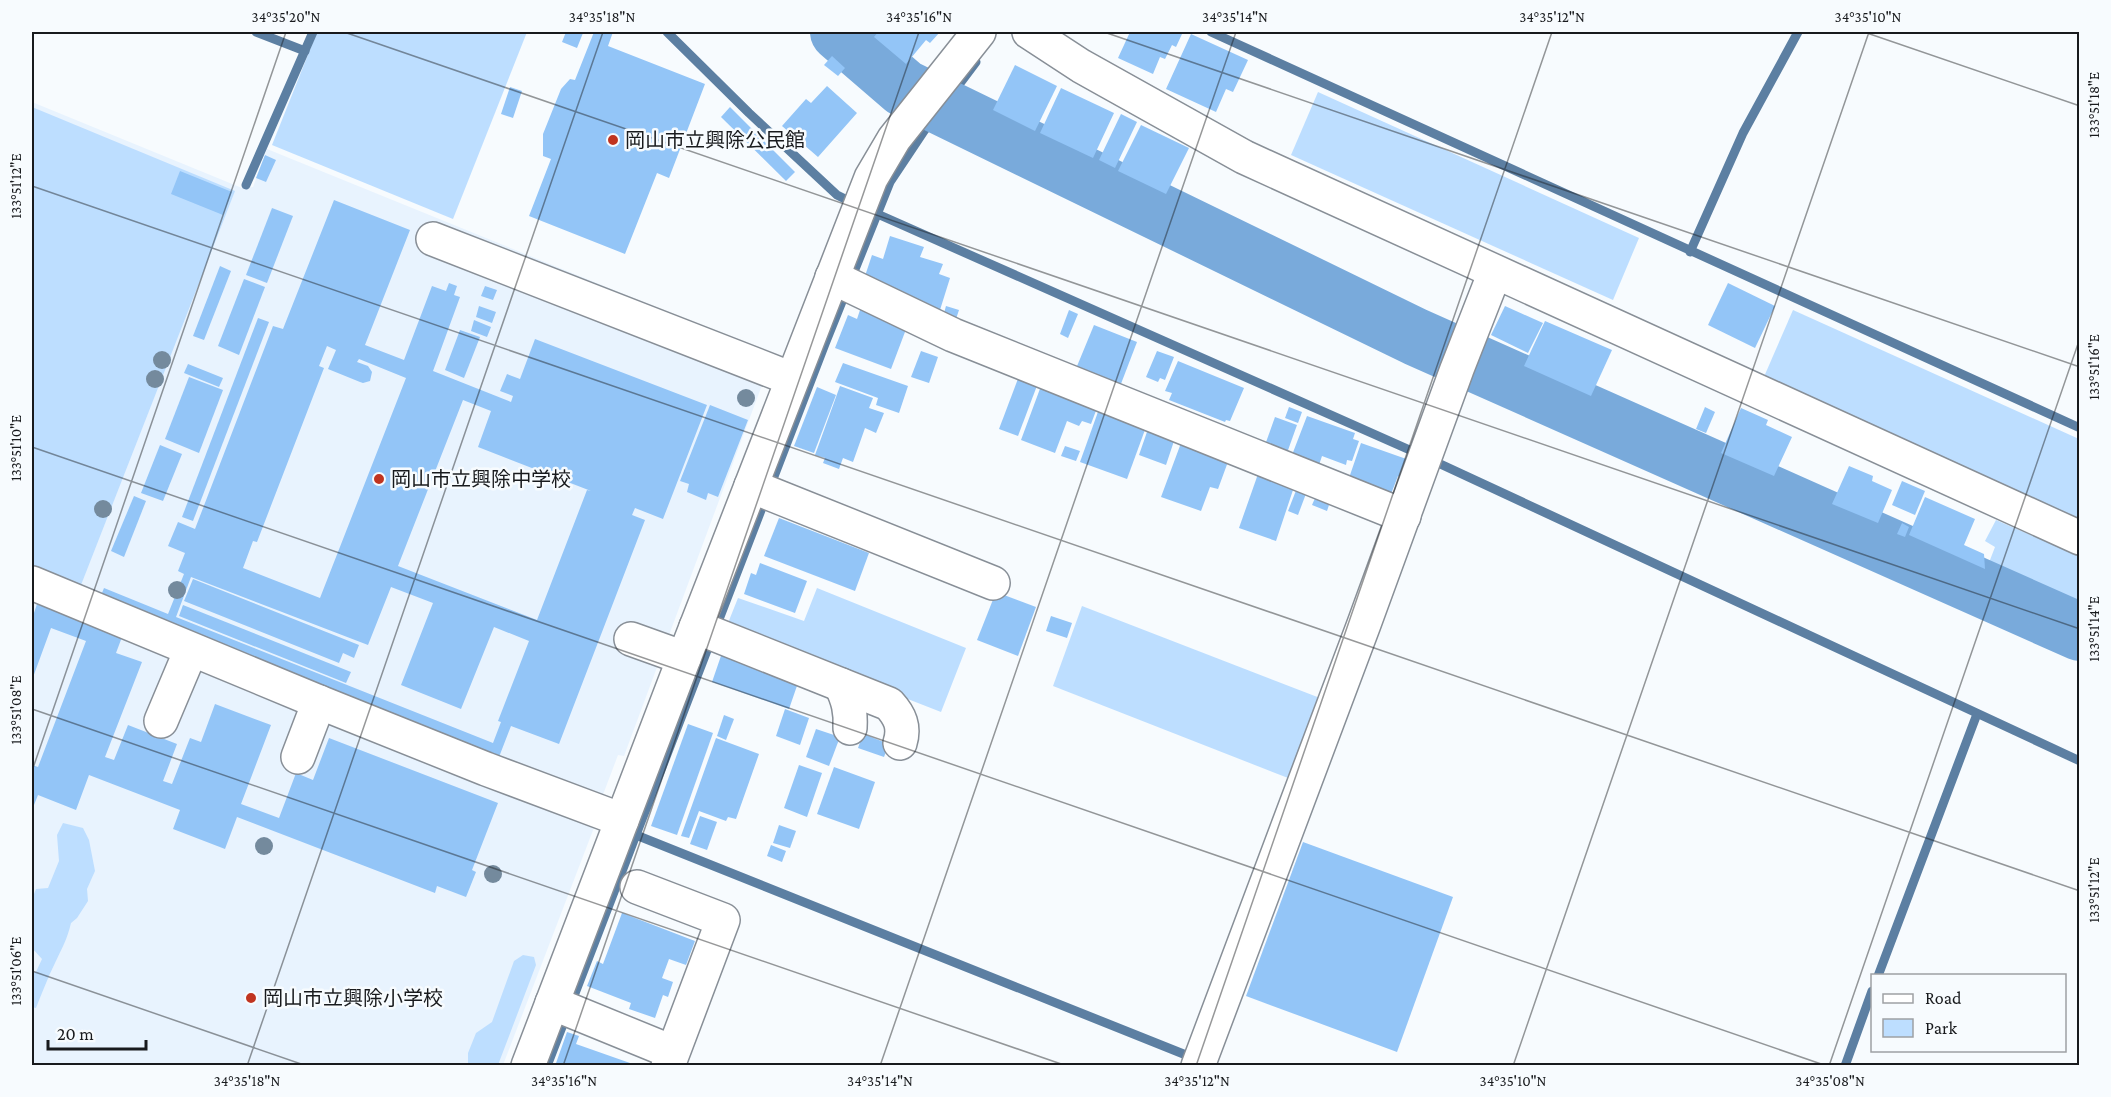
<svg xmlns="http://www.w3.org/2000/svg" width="2111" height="1097" font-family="'Crimson Pro','Noto Sans JP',serif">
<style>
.built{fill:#e8f3fe}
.green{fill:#bddeff}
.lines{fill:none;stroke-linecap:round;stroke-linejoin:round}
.stream{stroke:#5c7fa2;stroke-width:9}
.river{stroke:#79aadb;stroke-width:58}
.building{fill:#93c5f7;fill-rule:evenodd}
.minor-casing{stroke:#888f97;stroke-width:36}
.minor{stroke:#fff;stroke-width:33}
.tree{fill:#748a9d}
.ticks{fill:none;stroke:#181a1d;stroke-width:1.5;stroke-opacity:0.45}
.poi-dot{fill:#c03420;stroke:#f7fbfe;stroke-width:2}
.labels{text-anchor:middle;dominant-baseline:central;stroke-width:5;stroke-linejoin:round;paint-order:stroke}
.poi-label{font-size:20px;fill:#181a1d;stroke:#f7fbfe;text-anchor:start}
.neatline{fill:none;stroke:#181a1d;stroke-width:2}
.ticks-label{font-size:15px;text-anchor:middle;fill:#181a1d}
</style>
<rect width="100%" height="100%" fill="#f7fbfe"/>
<!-- built -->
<g class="built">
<path d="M32 102 242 188 253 187 267 149 776 356 762 385 624 756 618 755 601 800 32 573Z"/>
<path d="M32 597 595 825 503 1065H32Z"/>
</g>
<!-- green -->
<g class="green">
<path d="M317 32H527L453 219 272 145Z"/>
<path d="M1318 92 1639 238 1613 300 1291 155Z"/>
<path d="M32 107 235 191 81 585 32 567Z"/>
<path d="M1793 310 2079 439V524L1763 379Z"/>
<path d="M1996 520 2079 556V614L1985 573 1995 547 1985 541Z"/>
<path d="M817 588 966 648 941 712 726 628 738 598 804 621Z"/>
<path d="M1082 606 1320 698 1288 778 1053 686Z"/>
<path d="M63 823 83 828 89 840 95 871 87 889 88 901 77 918 71 923C67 940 62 948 55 963 48 977 42 993 36 1008L32 1007V973L36 972 42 959 32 948V899L36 889 48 888 59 861 57 835Z"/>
<path d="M523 955 534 957 536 965 498 1065H468V1053L476 1033 492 1022 514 961Z"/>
</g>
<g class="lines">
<!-- stream -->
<g class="stream">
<path d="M256 32 305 51"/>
<path d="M667 32 749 113 837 195 855 204"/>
<path d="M1211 32 2080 428"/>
<path d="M246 185 313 32"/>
<path d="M873 212 1412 451"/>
<path d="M1690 252 1743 133 1798 32"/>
<path d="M1436 462 2080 761"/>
<path d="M636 835 1186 1055"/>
<path d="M1878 976 1977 714"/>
<path d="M547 1066 825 344 890 182 924 131 976 62"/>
<path d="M1845 1066 1872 991"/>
</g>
<!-- river -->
<path class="river" d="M839 32 904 88 1416 337 2080 632"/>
</g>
<!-- building -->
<g class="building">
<path d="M566 32 583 33 577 48 562 42Z"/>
<path d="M594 32H613L608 46 705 84 669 178 657 173 625 254 529 216 551 159 543 156V134L561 89 570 79 575 80Z"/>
<path d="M878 32H940L930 43 926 40 906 64 874 37Z"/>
<path d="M1130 32H1177L1182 34 1176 47 1172 45 1165 59 1160 57 1153 74 1118 58Z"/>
<path d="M1191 34 1248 60 1233 92 1226 89 1216 112 1166 89Z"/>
<path d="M832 56 845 68 838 76 824 65Z"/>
<path d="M1015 65 1057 86 1035 131 993 110Z"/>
<path d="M827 86 857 113 818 157 782 126 806 99 811 103Z"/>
<path d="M510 87 522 91 513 118 501 114Z"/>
<path d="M1061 88 1114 113 1093 158 1040 133Z"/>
<path d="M730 107 795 172 786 181 721 117Z"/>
<path d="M1121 114 1137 122 1115 168 1099 160Z"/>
<path d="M1141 125 1189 148 1166 194 1118 171Z"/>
<path d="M265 155 276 160 266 182 256 178Z"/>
<path d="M180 171 232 192 223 215 171 194Z"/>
<path d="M334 200 410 230 365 345 404 360 432 286 446 291 449 283 457 286 454 295 460 297 433 371 511 402 513 396 500 391 507 374 520 379 535 339 707 405 663 519 635 508 632 515 645 520 559 744 511 726 499 757 122 637 116 653 142 662 105 757 114 760 128 725 177 744 163 781 172 784 190 738 201 742 215 704 271 725 241 804 279 818 296 773 313 780 329 738 498 803 472 870 476 872 466 897 437 886 435 893 237 817 225 849 173 829 180 810 89 775 76 810 38 795 32 810V765L38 767 86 641 51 628 32 680V616H33L37 604 90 623 104 588 168 614 184 574 178 571 185 553 168 546 178 522 195 529 273 326 283 329ZM327 346 336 350 328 369 360 382 363 383 370 381 372 372 368 366 357 362 359 359 406 378 320 598 243 568 253 541 257 542 324 368 319 366ZM463 400 491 411 478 447 591 491 587 490 537 620 398 566ZM191 577 368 645 391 587 433 603 401 685 461 709 494 627 529 641 498 721 501 722 493 743 176 617Z"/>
<path d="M272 208 293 216 267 283 246 275Z"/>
<path d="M890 236 924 247 920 257 943 264 939 274 950 278 940 310 885 292 864 279 872 255 883 259Z"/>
<path d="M220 266 231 271 204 340 193 336Z"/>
<path d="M244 279 265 287 239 355 218 346Z"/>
<path d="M1728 283 1775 306 1755 348 1708 325Z"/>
<path d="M485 286 497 290 493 300 481 296Z"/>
<path d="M479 306 496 312 492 323 476 317Z"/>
<path d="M946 306 959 310 955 322 944 313Z"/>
<path d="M1505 306 1543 323 1528 353 1491 335Z"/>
<path d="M861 307 908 324 891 369 835 348 848 315 857 319Z"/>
<path d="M1069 310 1078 314 1068 338 1060 334Z"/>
<path d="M258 318 269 322 193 521 182 517Z"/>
<path d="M474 320 491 327 487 337 471 331Z"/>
<path d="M1545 321 1612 350 1591 396 1524 366Z"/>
<path d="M1094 325 1137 342 1119 389 1075 371Z"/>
<path d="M460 330 480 337 464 378 445 370Z"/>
<path d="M921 351 938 357 929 383 911 377Z"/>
<path d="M1157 351 1174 357 1165 380 1160 378 1158 382 1146 377Z"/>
<path d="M1178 361 1244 388 1230 421 1226 420 1225 422 1169 400 1172 393 1165 391Z"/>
<path d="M843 363 908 386 899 413 876 405 878 398 835 382Z"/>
<path d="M188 364 223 378 219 387 184 373Z"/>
<path d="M1019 376 1038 383 1018 436 999 429Z"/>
<path d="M189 377 223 390 199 453 165 439Z"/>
<path d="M840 386 873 398 869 408 884 413 876 433 865 428 853 462 843 458 839 469 823 463 825 458 815 455Z"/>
<path d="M1041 386 1097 408 1091 424 1082 421 1079 426 1067 421 1055 453 1021 440Z"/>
<path d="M817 387 836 395 814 453 794 446Z"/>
<path d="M710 405 748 420 718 497 708 493 706 500 687 492 689 484 680 481Z"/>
<path d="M1289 407 1302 412 1298 423 1285 418Z"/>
<path d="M1705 407 1715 412 1706 433 1696 429Z"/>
<path d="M1741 408 1768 420 1766 425 1792 437 1774 476 1721 453Z"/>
<path d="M1099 409 1146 427 1127 479 1080 462Z"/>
<path d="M1307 416 1355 433 1353 439 1359 441 1352 461 1347 460 1346 465 1322 456 1319 465 1292 455Z"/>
<path d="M1275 417 1297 425 1287 453 1265 445Z"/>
<path d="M1148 429 1175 438 1166 465 1139 455Z"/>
<path d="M1181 443 1229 459 1218 489 1210 487 1201 511 1161 497Z"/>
<path d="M1361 443 1412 461 1405 479 1398 476 1391 494 1349 478Z"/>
<path d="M160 445 182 454 163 501 141 493Z"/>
<path d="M1065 446 1080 451 1076 461 1061 456Z"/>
<path d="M1849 466 1873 476 1872 481 1892 490 1878 523 1832 504Z"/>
<path d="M1258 474 1294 487 1276 541 1239 528Z"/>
<path d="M1902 481 1925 491 1915 515 1892 505Z"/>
<path d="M1297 488 1307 491 1298 515 1288 511Z"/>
<path d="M134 496 146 501 124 557 111 551Z"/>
<path d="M1316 496 1330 502 1327 511 1312 505Z"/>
<path d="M1925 497 1975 519 1964 545 1984 554 1985 569 1909 535Z"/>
<path d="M779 518 869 553 855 591 764 556Z"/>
<path d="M1902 523 1909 527 1905 537 1897 534Z"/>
<path d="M760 563 807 581 795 613 744 594 751 573 756 575Z"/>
<path d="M193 579 359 645 354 658 343 653 339 663 184 601Z"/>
<path d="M996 592 1036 607 1018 656 977 640Z"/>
<path d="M183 605 351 672 346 683 179 616Z"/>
<path d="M1051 616 1072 623 1067 638 1046 631Z"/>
<path d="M722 653 799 680 789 709 712 682Z"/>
<path d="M785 709 809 718 800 745 776 736Z"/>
<path d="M724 715 734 719 726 740 717 736Z"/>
<path d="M688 724 713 733 677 835 651 826Z"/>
<path d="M816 729 840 737 829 766 806 757Z"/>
<path d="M863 734 889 744 884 757 858 748Z"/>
<path d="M716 738 759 754 736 819 728 817 726 821 699 811 689 838 681 836Z"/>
<path d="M799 765 822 773 807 817 784 808Z"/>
<path d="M834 767 875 782 859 829 817 814Z"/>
<path d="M700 816 717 822 707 850 690 844Z"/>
<path d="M779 825 796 831 790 848 773 843Z"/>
<path d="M1303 842 1453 897 1397 1052 1246 996Z"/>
<path d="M771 845 786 851 782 862 767 856Z"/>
<path d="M622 913 695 941 686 965 669 959 662 978 673 982 668 997 663 995 655 1018 629 1009 631 1003 587 986 597 961 603 964Z"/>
<path d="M567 1032 579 1036 576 1044 630 1063 629 1066H555Z"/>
</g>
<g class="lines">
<!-- minor casing -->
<g class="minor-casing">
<g id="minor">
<path d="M1029 32 1081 66 1244 157 2080 538"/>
<path d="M433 239 792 379"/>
<path d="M832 277 953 335 1404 516"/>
<path d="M751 486 993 583"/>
<path d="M32 583 319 702 486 769 622 820"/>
<path d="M696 627 889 704C900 716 905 727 900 743"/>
<path d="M631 639 684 658"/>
<path d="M841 685C848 700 851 711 850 728"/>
<path d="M161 721 191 650"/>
<path d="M298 757 319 702"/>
<path d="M637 887 723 920 668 1066"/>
<path d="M552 1003 672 1052"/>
<path d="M528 1066 684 658 871 178 894 139 979 32"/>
<path d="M1198 1066 1364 624 1457 369 1495 272"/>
</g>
</g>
<!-- minor -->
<use href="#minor" class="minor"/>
</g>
<!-- trees -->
<g class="tree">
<circle cx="162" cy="360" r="9"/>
<circle cx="155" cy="379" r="9"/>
<circle cx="746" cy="398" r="9"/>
<circle cx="103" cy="509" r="9"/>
<circle cx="177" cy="590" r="9"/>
<circle cx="264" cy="846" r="9"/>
<circle cx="493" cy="874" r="9"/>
</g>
<!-- ticks -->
<path class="ticks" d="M344 32 2080 629M1104 32 2080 367M1864 32 2080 106M32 186 2080 891M32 447 1827 1066M32 709 1067 1066M32 771 286 32M32 971 307 1066M247 1066 603 32M563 1066 919 32M880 1066 1236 32M1196 1066 1552 32M1513 1066 1869 32M1829 1066 2080 338"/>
<!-- markers -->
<g class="poi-dot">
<circle cx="613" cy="140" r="6"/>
<circle cx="379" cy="479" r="6"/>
<circle cx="251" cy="998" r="6"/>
</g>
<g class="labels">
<!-- poi labels -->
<g class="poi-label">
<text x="625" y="140">岡山市立興除公民館</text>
<text x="391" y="479">岡山市立興除中学校</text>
<text x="263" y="998">岡山市立興除小学校</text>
</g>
</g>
<!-- border -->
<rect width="2111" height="1097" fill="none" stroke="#f7fbfe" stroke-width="66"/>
<!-- legend -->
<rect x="1871" y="974" width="195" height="78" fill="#f7fbfe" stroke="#9ea1a4" stroke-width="1.5"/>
<rect x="1883" y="994" width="30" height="9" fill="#ffffff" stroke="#9ea1a4" stroke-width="1.5"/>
<text x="1925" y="1004" font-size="18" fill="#181a1d">Road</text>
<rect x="1883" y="1019" width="30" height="18" fill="#bddeff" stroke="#9ea1a4" stroke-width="1.5"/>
<text x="1925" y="1034" font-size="18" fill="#181a1d">Park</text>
<!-- scale -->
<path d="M48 1040v9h98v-9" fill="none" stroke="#181a1d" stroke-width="3"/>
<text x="57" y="1040" font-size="18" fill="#181a1d" stroke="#f7fbfe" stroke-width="4.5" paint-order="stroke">20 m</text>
<rect x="33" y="33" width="2045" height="1031" class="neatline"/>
<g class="ticks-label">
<text x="286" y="22">34°35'20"N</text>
<text x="602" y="22">34°35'18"N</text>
<text x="919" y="22">34°35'16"N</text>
<text x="1235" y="22">34°35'14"N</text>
<text x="1552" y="22">34°35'12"N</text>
<text x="1868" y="22">34°35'10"N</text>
<text transform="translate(2094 105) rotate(-90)" y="5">133°51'18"E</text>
<text transform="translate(16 186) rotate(-90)" y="5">133°51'12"E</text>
<text transform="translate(2094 367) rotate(-90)" y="5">133°51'16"E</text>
<text transform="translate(16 448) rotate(-90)" y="5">133°51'10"E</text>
<text transform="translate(2094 629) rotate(-90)" y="5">133°51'14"E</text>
<text transform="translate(16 710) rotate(-90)" y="5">133°51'08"E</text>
<text transform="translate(2094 890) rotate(-90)" y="5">133°51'12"E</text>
<text transform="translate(16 971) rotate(-90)" y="5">133°51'06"E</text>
<text x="247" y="1086">34°35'18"N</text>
<text x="564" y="1086">34°35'16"N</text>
<text x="880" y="1086">34°35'14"N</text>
<text x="1197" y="1086">34°35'12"N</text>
<text x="1513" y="1086">34°35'10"N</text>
<text x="1830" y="1086">34°35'08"N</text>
</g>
</svg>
